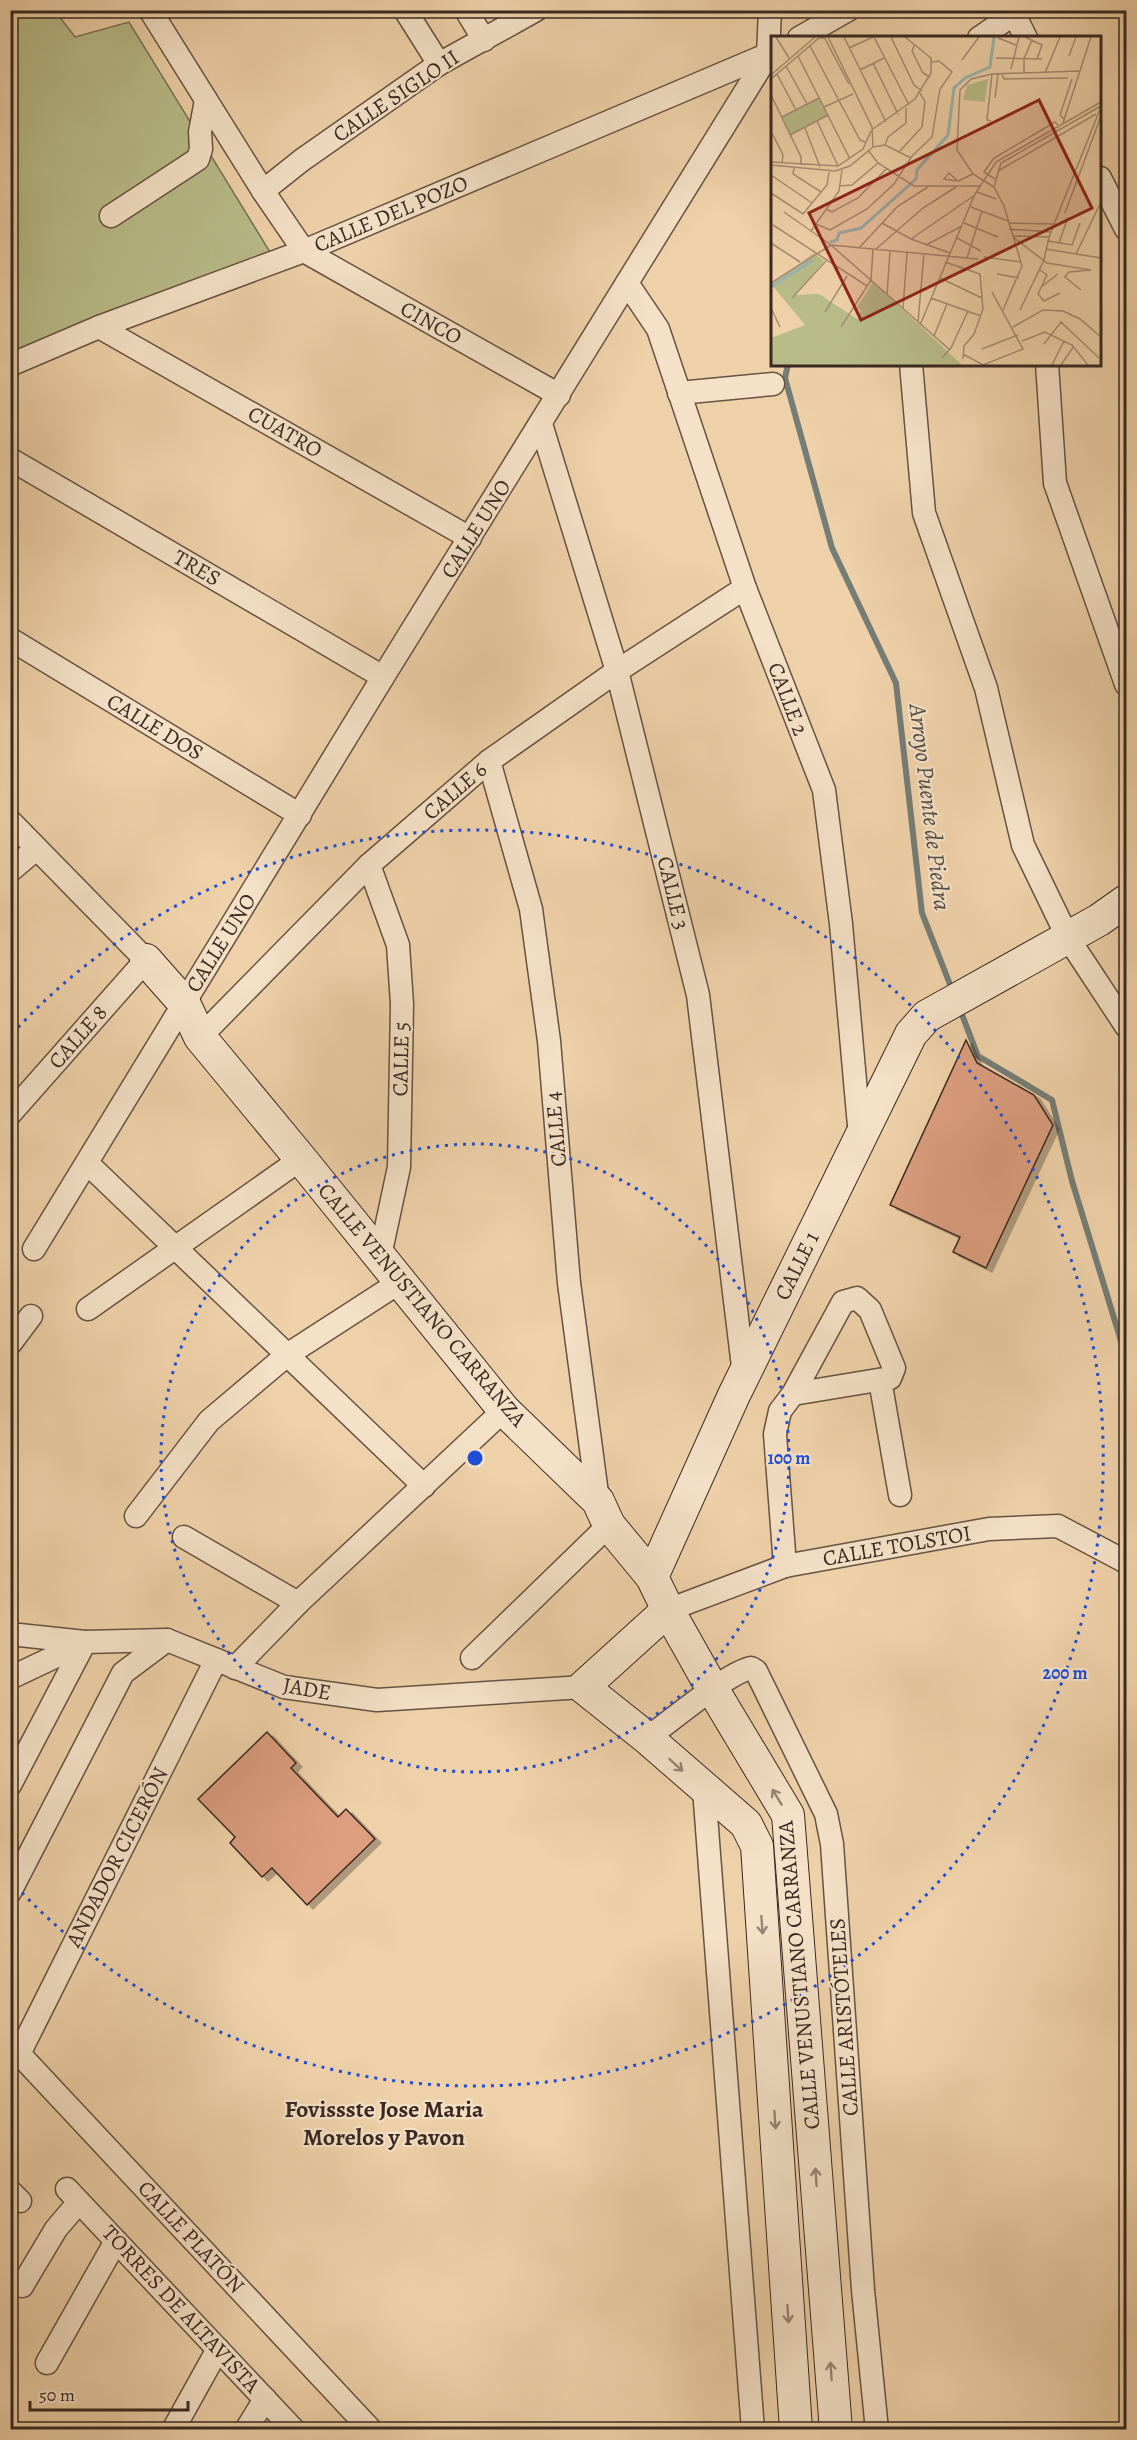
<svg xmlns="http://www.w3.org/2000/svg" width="1137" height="2440" font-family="Alegreya,serif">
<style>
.green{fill:#b8bc89;stroke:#797255;stroke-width:1.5}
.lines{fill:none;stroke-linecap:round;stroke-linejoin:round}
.stream{stroke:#747d76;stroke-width:6}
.building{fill:#dc9e7f;stroke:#3a2821;stroke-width:1.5;filter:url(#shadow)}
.street-casing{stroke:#675243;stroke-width:25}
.secondary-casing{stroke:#3a2821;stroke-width:34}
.street{stroke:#f5e1c7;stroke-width:22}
.secondary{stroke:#f5e1c7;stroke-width:32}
.oneway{stroke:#988474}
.ring{fill:none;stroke:#1d4ed8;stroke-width:3;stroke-dasharray:3 6}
.labels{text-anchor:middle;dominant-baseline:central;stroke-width:4.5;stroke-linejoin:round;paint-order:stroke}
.street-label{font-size:22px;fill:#3a2821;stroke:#f5e1c7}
.water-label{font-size:24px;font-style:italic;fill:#524c44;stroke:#f5e1c7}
.neighbourhood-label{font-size:24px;font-weight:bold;fill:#3a2821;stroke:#f5e1c7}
.inset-river{fill:none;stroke:#9ab6ae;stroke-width:3}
.inset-road{fill:none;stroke:#a78d73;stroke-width:1.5}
.view{fill:#8f2418;fill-opacity:0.15;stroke:#8f2418;stroke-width:3}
.inset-edge{fill:none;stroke:#3a2821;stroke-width:3}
.centre{fill:#1d4ed8;stroke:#f5e1c7;stroke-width:3}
.ring-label{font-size:18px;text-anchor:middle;font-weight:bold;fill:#1d4ed8;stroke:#f5e1c7;stroke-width:4.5;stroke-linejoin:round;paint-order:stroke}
</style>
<defs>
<filter id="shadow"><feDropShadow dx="6" dy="4" stdDeviation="0" flood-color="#0004"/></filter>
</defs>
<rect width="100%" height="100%" fill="#efd1a9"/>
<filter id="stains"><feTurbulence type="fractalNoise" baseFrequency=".00333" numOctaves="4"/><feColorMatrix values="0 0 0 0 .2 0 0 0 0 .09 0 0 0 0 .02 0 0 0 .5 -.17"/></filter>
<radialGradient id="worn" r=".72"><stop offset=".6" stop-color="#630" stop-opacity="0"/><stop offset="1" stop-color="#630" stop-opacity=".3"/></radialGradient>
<!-- green -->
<path class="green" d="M11 11H55L75 37 129 22 273 257 11 356Z"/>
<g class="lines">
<!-- stream -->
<g class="stream">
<path d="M788 364 785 378 832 548 896 683 922 913 953 992"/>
<path d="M959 1007 978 1056 1052 1100 1072 1181 1126 1357"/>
</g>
</g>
<!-- building -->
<g class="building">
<path d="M966 1040 977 1063 1034 1095 1053 1125 986 1268 953 1252 960 1237 890 1205Z"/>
<path d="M267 1732 296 1763 291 1768 338 1817 346 1809 375 1839 307 1905 272 1868 262 1877 230 1843 235 1837 198 1799Z"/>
</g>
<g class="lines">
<!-- street casing -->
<g class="street-casing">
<g id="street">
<path d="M150 10 263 191 304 251 559 395"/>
<path d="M405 10 439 64"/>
<path d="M466 10 484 40"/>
<path d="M1012 10 1026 38"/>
<path d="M799 38 848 10"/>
<path d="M979 38 1014 14"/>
<path d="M1100 178 1126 229"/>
<path d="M263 191 302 160 439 64 536 10"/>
<path d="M111 216 198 159 201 149 200 132 206 100"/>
<path d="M627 283 658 329 745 588 824 790 841 924 860 1137"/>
<path d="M99 327 470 538"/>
<path d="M911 364 924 513 986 688 1023 845 1068 938 1126 1026"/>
<path d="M1047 364 1055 483 1126 684"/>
<path d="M10 365 99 327 304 251 771 53"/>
<path d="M679 393 773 384"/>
<path d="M541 424 617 671 698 995 744 1375"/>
<path d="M10 459 383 677"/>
<path d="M10 639 300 815"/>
<path d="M489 761 531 909 549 1041 569 1283 598 1501"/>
<path d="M10 821 146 960 10 1114"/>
<path d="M369 865 398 945 402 1004 399 1167 380 1256"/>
<path d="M10 871 36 849"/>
<path d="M200 1037 369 865 489 761 617 671 745 588"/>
<path d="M87 1163 424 1486"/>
<path d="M34 1249 383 677 768 55 770 10"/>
<path d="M88 1309 301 1159"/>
<path d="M10 1344 31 1316"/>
<path d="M880 1380 900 1495"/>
<path d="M136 1516 209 1421 287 1355 400 1282"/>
<path d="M184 1537 298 1603"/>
<path d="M785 1566 775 1434 780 1411 793 1394 890 1378 894 1368 870 1310 857 1298 843 1302 793 1394"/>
<path d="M668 1610 785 1566 989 1529 1058 1526 1126 1562"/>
<path d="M10 1634 85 1642 167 1640 284 1687 377 1700 583 1687"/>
<path d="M472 1658 609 1525"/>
<path d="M235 1668 298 1603 504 1410"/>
<path d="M10 1678 84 1643"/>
<path d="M647 1738C670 1722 727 1673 751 1668L756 1671 826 1814 832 1844 863 2290 877 2430"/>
<path d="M10 1785 85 1642"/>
<path d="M704 1789 753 2430"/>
<path d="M10 1892 123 1673 167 1640"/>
<path d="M10 2044 371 2430"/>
<path d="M19 2054 216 1660"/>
<path d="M67 2189 294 2430"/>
<path d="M10 2191 20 2201"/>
<path d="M22 2286 56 2229 79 2202"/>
<path d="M47 2363 116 2241"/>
<path d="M173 2430 218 2349"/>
<path d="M246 2430 265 2399"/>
</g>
</g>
<!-- secondary casing -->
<g class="secondary-casing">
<g id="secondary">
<path d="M146 960 184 1003 200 1037 301 1159 504 1410 598 1501 609 1525 652 1577 668 1610 713 1690 788 1815 836 2430"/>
<path d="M652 1577 734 1395 911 1034 927 1016 1099 920 1126 901"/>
<path d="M668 1610 583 1687 647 1738 746 1824 757 1846 796 2430"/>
</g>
</g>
<!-- street -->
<use href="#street" class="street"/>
<!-- secondary -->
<use href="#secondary" class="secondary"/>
</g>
<!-- one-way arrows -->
<defs><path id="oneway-shaft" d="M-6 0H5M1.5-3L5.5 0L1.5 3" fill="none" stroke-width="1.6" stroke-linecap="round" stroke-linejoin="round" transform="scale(1.5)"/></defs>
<g class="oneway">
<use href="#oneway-shaft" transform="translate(676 1765) rotate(42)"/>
<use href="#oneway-shaft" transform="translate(777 1797) rotate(-121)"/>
<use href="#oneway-shaft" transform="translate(762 1925) rotate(86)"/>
<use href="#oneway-shaft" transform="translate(775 2120) rotate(86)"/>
<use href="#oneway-shaft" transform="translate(816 2177) rotate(-94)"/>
<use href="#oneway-shaft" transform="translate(788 2314) rotate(86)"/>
<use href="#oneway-shaft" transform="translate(831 2371) rotate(-94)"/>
</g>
<!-- distance rings -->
<g class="ring">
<circle cx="475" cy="1458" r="314"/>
<path d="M12 1034A628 628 0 1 1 12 1882"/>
</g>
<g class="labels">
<!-- street labels -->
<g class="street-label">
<text transform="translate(396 96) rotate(-34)">CALLE SIGLO II</text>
<text transform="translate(391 214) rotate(-23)">CALLE DEL POZO</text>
<text transform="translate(431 323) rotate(29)">CINCO</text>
<text transform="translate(285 432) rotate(30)">CUATRO</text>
<text transform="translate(476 529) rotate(-58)">CALLE UNO</text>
<text transform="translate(197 568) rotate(30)">TRES</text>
<text transform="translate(788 699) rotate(69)">CALLE 2</text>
<text transform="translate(155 727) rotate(31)">CALLE DOS</text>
<text transform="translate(455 791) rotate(-41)">CALLE 6</text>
<text transform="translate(673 893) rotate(76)">CALLE 3</text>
<text transform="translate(221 943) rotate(-58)">CALLE UNO</text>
<text transform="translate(78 1037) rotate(-49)">CALLE 8</text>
<text transform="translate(401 1059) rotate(-89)">CALLE 5</text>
<text transform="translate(556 1129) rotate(-95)">CALLE 4</text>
<text transform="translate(797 1266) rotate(-64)">CALLE 1</text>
<text transform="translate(422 1305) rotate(50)">CALLE VENUSTIANO CARRANZA</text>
<text transform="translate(897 1546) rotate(-10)">CALLE TOLSTOI</text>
<text transform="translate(307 1689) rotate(10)">JADE</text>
<text transform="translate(117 1857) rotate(-63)">ANDADOR CICERÓN</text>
<text transform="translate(799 1975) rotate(-95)">CALLE VENUSTIANO CARRANZA</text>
<text transform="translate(844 2017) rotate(-94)">CALLE ARISTÓTELES</text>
<text transform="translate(191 2237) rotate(47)">CALLE PLATÓN</text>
<text transform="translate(181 2309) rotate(47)">TORRES DE ALTAVISTA</text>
</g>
<!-- water labels -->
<g class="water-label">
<text transform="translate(930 807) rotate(83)">Arroyo Puente de Piedra</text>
</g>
<!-- neighbourhood labels -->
<g class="neighbourhood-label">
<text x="384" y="2109">Fovissste Jose Maria<tspan x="384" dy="28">Morelos y Pavon</tspan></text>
</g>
</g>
<!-- overview -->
<g transform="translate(771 36)">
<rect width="330" height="330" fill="#efd1a9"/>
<path d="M217 43 214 66 192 64 196 49ZM48 62 57 79 19 99 11 81ZM43 217 53 225 25 259 48 258 86 283 90 275 86 271 102 246 191 329H0V302L34 289 0 248Z" fill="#b8bc89"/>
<path class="inset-river" d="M59 206 66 204 68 197 90 192 145 143 146 134 177 99 183 52 194 42 219 31 223 1M0 251 42 224"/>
<path class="inset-road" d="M5 1 18 22M53 1 78 48M73 1 115 86M103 1 138 69M120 1 143 49 151 55M254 1 271 9 266 23M227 2 245 9M144 8 141 15 152 37 159 41M39 10 89 104 94 106M78 12 102 1M27 20 79 123M298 20 305 1M225 22 271 23M191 24 208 1M102 27 127 78M15 30 36 68M240 33 248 1M89 34 113 22M253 37V23L261 4M274 37 289 1M6 38 25 74M231 38 233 43 297 42M0 39 44 1M0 43 48 2H53M0 59 30 121V129M224 62 227 38M53 71 82 58M11 81 48 62M293 83 289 79 301 43M46 85 67 130M220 85 216 84 221 38M292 87 320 1M34 92 49 131M102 93 144 63 160 37V22L134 1M0 95 12 119 11 127M19 99 57 79M114 109 117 101 135 87V72M102 111 114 109 140 122M97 114 107 127 143 150H209M128 116 151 91 154 66 149 57M0 126 67 130 92 113 100 95M0 129 64 135 79 130 102 111 101 91 57 1M23 132 22 138 50 156M227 135 325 78M0 139 41 167M224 143 213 136 223 122 284 86 287 89M185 145 173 143 178 137 187 145 202 138M68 150 81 149 107 127M223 151 230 127 330 70M206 156 225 163M0 157 32 178 56 149 58 136M200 171 237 185M55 173 61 176 87 162 116 132M13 176 60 209 179 314M294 177 330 80M111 187 140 203 179 217M193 187 227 201M237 187 283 188M45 188 59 194 96 173 123 148 141 120 161 101 169 53 181 36 168 25 161 26M2 189 96 250M238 193 280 196M40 195 68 155 71 134M242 200 278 201M242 201 276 227 320 234M186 202 210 215M140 203 204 159M277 205 301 209 309 187M0 207 29 226M288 207 297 181M155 209 191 190M88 212 127 170 157 151M105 213 152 172 185 151M275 213 330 222M305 218 330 166M213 221 250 226M196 222 211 175M174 226 209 238 212 273 203 298 193 310 192 323M269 234 276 239 267 258 273 265 289 257M226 238 248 242M169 242 211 262M0 247 60 209 207 223M270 251 287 238M310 254 294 241 298 236 320 234M116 259 119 215M21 262 55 225M160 262 210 280M0 272 9 291M132 273 136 217M232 274 251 230 233 170 223 151 202 138 186 114 189 54 200 43 221 38 308 35M249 274 273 224 278 201 330 71M54 276 76 240M147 286 153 218M149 289 204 158 225 126 330 66M70 291 100 244 102 213M242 291 272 274 292 275 309 283 330 301M163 300 176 268M251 305 274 296 301 309 317 329M273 308 290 286 328 322M211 313 247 299M192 318 212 329 252 313 221 256M171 322 180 312 197 275M281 329 293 305M290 329 303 310"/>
<path class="view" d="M268 64 321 172 90 284 38 177Z"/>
<rect width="330" height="330" class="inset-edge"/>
</g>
<circle cx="475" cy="1458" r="9" class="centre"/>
<g class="ring-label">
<text x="789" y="1464">100 m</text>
<text x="1065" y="1679">200 m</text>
</g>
<!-- margin -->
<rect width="1137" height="2440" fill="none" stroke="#efd1a9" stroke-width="36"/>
<rect x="12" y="12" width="1113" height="2416" fill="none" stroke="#3a2821" stroke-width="3"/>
<rect x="18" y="18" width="1101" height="2404" fill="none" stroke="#3a2821" stroke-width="1.5"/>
<!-- scale -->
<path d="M30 2401v9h158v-9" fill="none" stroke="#3a2821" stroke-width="3"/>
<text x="39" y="2401" font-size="18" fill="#3a2821" stroke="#f5e1c7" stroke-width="4.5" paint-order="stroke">50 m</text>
<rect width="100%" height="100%" filter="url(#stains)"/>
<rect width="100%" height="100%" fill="url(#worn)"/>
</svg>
